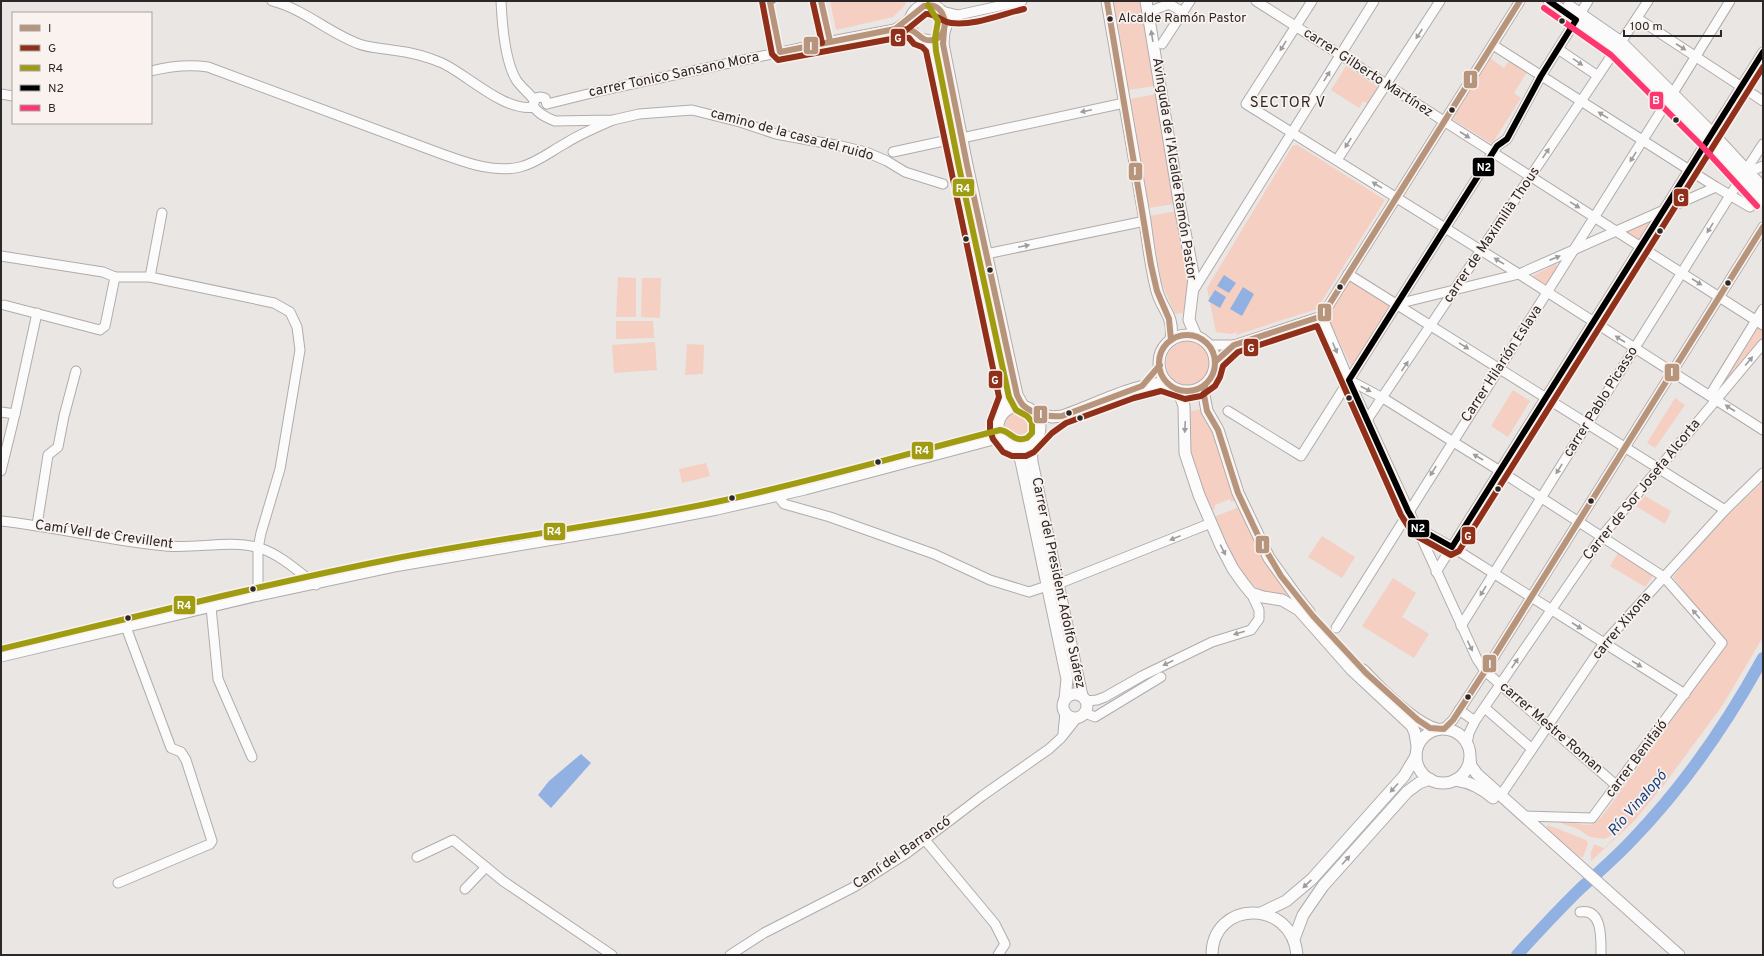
<svg xmlns="http://www.w3.org/2000/svg" width="1764" height="956" font-family="Overpass,sans-serif">
<style>
.green{fill:#f5cfc2}
.water{fill:#91b1e2}
.lines{fill:none;stroke-linecap:round;stroke-linejoin:round}
.river{stroke:#91b1e2;stroke-width:12}
.minor-casing{stroke:#afacab;stroke-width:11}
.major-casing{stroke:#afacab;stroke-width:13}
.minor{stroke:#fcfbfb;stroke-width:9}
.major{stroke:#fcfbfb;stroke-width:11}
.bus-1-casing{stroke:#faf2ef;stroke-width:9}
.bus-2-casing{stroke:#faf2ef;stroke-width:9}
.bus-3-casing{stroke:#faf2ef;stroke-width:9}
.bus-4-casing{stroke:#faf2ef;stroke-width:9}
.bus-5-casing{stroke:#faf2ef;stroke-width:9}
.bus-1{stroke:#b7947c;stroke-width:6}
.bus-2{stroke:#90301a;stroke-width:6}
.bus-3{stroke:#a09c12;stroke-width:6}
.bus-4{stroke:#000;stroke-width:6}
.bus-5{stroke:#fe3770;stroke-width:6}
.oneway{fill:#9e9c9c}
.bus-dot{fill:#2b2827;stroke:#faf2ef;stroke-width:1.5}
.labels{text-anchor:middle;dominant-baseline:central;stroke-width:3.5;stroke-linejoin:round;paint-order:stroke}
.bus-label{font-size:13px;fill:#2b2827;stroke:#faf2ef;text-anchor:start}
.street-label{font-size:14px;fill:#2b2827;stroke:#faf2ef}
.neighbourhood-label{font-size:15px;letter-spacing:1px;fill:#2b2827;stroke:#faf2ef}
.water-label{font-size:15px;font-style:italic;fill:#133e7e;stroke:#faf2ef}
.line-badge{stroke:#faf2ef;stroke-width:1.5}
.badge-label{font-size:11px;text-anchor:middle;font-weight:bold;fill:#fff}
</style>
<rect width="100%" height="100%" fill="#eae6e4"/>
<!-- green -->
<g class="green">
<path d="M830 1H906L905 5 893 17 836 30Z"/>
<path d="M1113 1H1140L1154 86 1128 90Z"/>
<path d="M1490 58 1504 68 1509 61 1527 72 1514 93 1521 98 1492 144 1452 119Z"/>
<path d="M1346 66 1378 87 1368 104 1363 101 1359 108 1331 90Z"/>
<path d="M1156 94 1174 204 1149 208 1130 99Z"/>
<path d="M1296 144 1385 200 1317 309 1236 335 1237 332 1231 334 1216 332 1207 288 1293 145 1295 146Z"/>
<path d="M1176 211 1187 280 1188 289 1183 313 1175 314 1161 282 1150 216Z"/>
<path d="M1653 218 1640 242 1625 233Z"/>
<path d="M1555 264 1558 266 1545 287 1531 277Z"/>
<path d="M1354 271 1396 297 1355 365 1351 366 1330 323 1329 310Z"/>
<path d="M618 277 636 278V317H616Z"/>
<path d="M642 278H661L660 318 641 317Z"/>
<path d="M616 321H653L654 338 616 339Z"/>
<path d="M1757 325 1763 329V340L1715 394Z"/>
<circle cx="1188" cy="363" r="22"/>
<path d="M655 342 657 370 614 373 612 345Z"/>
<path d="M687 344 704 345 703 374 685 375Z"/>
<path d="M1513 390 1530 401 1508 437 1491 426Z"/>
<path d="M1675 398 1685 405 1655 448 1647 443Z"/>
<path d="M1201 409 1214 433 1224 469 1236 500 1231 502 1230 499 1215 505V509L1211 510 1196 471 1189 442 1191 411Z"/>
<circle cx="1020" cy="426" r="15"/>
<path d="M706 463 710 476 682 483 679 469Z"/>
<path d="M1763 482V637L1722 706 1666 782 1635 820 1591 861V852L1594 844 1604 848 1615 837 1613 835 1604 839 1590 837 1578 829 1561 823 1554 818C1562 820 1585 827 1592 824 1599 821 1605 812 1610 806L1725 646 1673 577 1717 525Z"/>
<path d="M1645 496 1671 511 1665 524 1636 506Z"/>
<path d="M1239 507 1291 596C1280 593 1268 593 1258 588 1237 579 1224 537 1214 517Z"/>
<path d="M1322 536 1355 557 1342 578 1308 557Z"/>
<path d="M1618 553 1654 575 1645 587 1610 566Z"/>
<path d="M1393 578 1416 593 1402 617 1429 634 1414 658 1362 626Z"/>
<path d="M1548 825 1586 840 1588 844 1583 857H1580L1545 829Z"/>
</g>
<!-- water -->
<g class="water">
<path d="M1224 275 1236 283 1229 293 1217 286Z"/>
<path d="M1243 287 1254 294 1242 316 1230 309Z"/>
<path d="M1215 290 1226 297 1220 308 1208 301Z"/>
<path d="M581 754 591 763 551 808 538 795 549 781Z"/>
</g>
<g class="lines">
<!-- river -->
<path class="river" d="M1517 955C1538 932 1559 909 1582 887 1599 872 1616 857 1632 840 1683 787 1728 722 1763 658"/>
<!-- minor casing -->
<g class="minor-casing">
<g id="minor">
<path d="M272 1C304 9 329 33 359 44 370 48 381 48 392 50 409 52 426 56 442 63 468 75 504 112 534 107"/>
<path d="M501 1C502 23 505 63 517 81 522 88 529 93 534 100"/>
<path d="M1256 1 1763 325"/>
<path d="M1312 1 1246 104 1519 274 1763 430"/>
<path d="M942 11 958 15 1022 1"/>
<path d="M1148 12 1169 4 1183 12"/>
<path d="M1637 18 1763 101"/>
<path d="M945 27 958 15"/>
<path d="M895 29 906 22 913 14"/>
<path d="M1621 42 1648 1"/>
<path d="M1162 44 1190 1"/>
<path d="M1493 45 1716 187 1750 207"/>
<path d="M1558 49 1598 76"/>
<path d="M151 71C171 66 188 64 208 67L442 154C467 163 493 173 520 167 537 163 551 151 566 143 580 134 597 127 613 120"/>
<path d="M1673 93 1730 1"/>
<path d="M1 94 13 96"/>
<path d="M547 104 545 98 541 97 536 98 533 105C536 112 547 118 555 121L613 120 639 114 692 110 740 122 776 134 841 146 866 152 887 161 905 172 943 184"/>
<path d="M547 104 604 90 842 39 895 29H908L913 31"/>
<path d="M962 138 1124 103"/>
<path d="M893 152 953 139"/>
<path d="M1337 160 1440 1"/>
<path d="M1746 170 1763 144"/>
<path d="M1748 172 1763 166"/>
<path d="M986 254 1145 221"/>
<path d="M1 256 103 272 115 277H150L274 303 290 312 297 327 300 350 280 469 261 533 258 548V596"/>
<path d="M1348 274 1725 510"/>
<path d="M150 277 162 213"/>
<path d="M1193 291 1374 1"/>
<path d="M1397 304 1519 274 1716 187"/>
<path d="M4 305 100 330 105 326 115 277"/>
<path d="M1322 316 1349 380 1477 659 1485 671 1617 786"/>
<path d="M1322 316 1520 1"/>
<path d="M1209 345H1234L1322 316"/>
<path d="M1215 362 1234 345"/>
<path d="M1349 380 1383 398 1500 471 1664 577 1722 643 1592 818 1524 816"/>
<path d="M1710 395 1763 309"/>
<path d="M1228 411 1301 456 1497 146 1507 139 1541 76 1588 1"/>
<path d="M1 412 15 414 37 313"/>
<path d="M1367 420 1616 49"/>
<path d="M1 471 15 414"/>
<path d="M778 496 784 504 830 517 934 554 990 580 1029 592 1047 586"/>
<path d="M1 521C56 527 111 541 166 546 197 549 230 539 260 548 281 555 299 572 316 585"/>
<path d="M37 525 48 455 58 447 64 416 76 371"/>
<path d="M1418 528 1452 547 1685 694"/>
<path d="M1436 572 1763 52"/>
<path d="M1058 584 1211 523"/>
<path d="M211 607 218 679 252 757"/>
<path d="M1461 626 1741 178"/>
<path d="M1336 628 1668 100"/>
<path d="M1 657 258 596 394 567 619 529 717 510 805 490 1001 438"/>
<path d="M1086 701 1097 700 1105 697 1142 676 1212 642 1251 630 1259 619V610L1251 593"/>
<path d="M1485 708 1532 749"/>
<path d="M1459 710 1475 721"/>
<path d="M1085 713 1095 717 1161 677"/>
<path d="M1444 729 1453 720 1485 671 1763 227"/>
<path d="M1063 733 1065 713"/>
<path d="M1467 744 1469 733 1475 721 1602 536 1763 344"/>
<path d="M1501 795 1604 643 1725 510 1763 473"/>
<path d="M925 840 995 924 1005 944 998 955"/>
<path d="M417 857 453 840 503 881 612 955"/>
<path d="M118 883 210 844 212 841 186 760 181 752 171 748 126 627"/>
<path d="M465 889 486 867"/>
<path d="M1580 912C1603 908 1601 940 1601 955"/>
<path d="M730 955 764 933 854 887 907 853 982 796 1049 749 1061 738 1076 719"/>
</g>
</g>
<!-- major casing -->
<g class="major-casing">
<g id="major">
<path d="M1107 1 1145 221C1148 245 1151 268 1157 291 1163 312 1174 314 1171 340"/>
<path d="M1146 1 1180 207 1194 278 1189 320 1196 336"/>
<path d="M1549 1 1616 49 1708 140 1763 201"/>
<circle cx="928" cy="23" r="18"/>
<path d="M1569 6 1621 42 1712 133 1763 188"/>
<path d="M944 31 943 44 967 165 1017 395 1023 406"/>
<path d="M926 40 935 51 1005 384C1007 396 1007 403 1002 414"/>
<circle cx="1187" cy="363" r="28"/>
<path d="M1205 385 1204 395 1207 411 1218 430 1238 493 1269 558 1297 597 1309 612"/>
<path d="M1178 390 1184 406 1185 453 1199 495 1221 546 1233 569 1243 583 1251 593 1263 597 1282 600 1299 610 1352 670 1412 726 1415 733 1417 746"/>
<circle cx="1019" cy="427" r="21"/>
<path d="M1034 412 1052 417 1062 416C1091 407 1140 380 1169 384"/>
<path d="M1031 445 1032 462 1082 696"/>
<path d="M1015 448 1021 461 1067 679 1065 699"/>
<path d="M1363 670C1379 687 1415 724 1437 729"/>
<circle cx="1075" cy="706" r="12"/>
<circle cx="1443" cy="756" r="27"/>
<path d="M1470 759 1471 766 1477 774 1679 955"/>
<path d="M1455 780C1470 782 1482 788 1493 798"/>
<path d="M1261 913 1286 901 1312 879 1404 776 1416 756"/>
<path d="M1294 939 1303 915 1323 886 1407 792 1419 783 1430 779"/>
<path d="M1212 955C1212 900 1292 898 1297 955"/>
</g>
</g>
<!-- minor -->
<use href="#minor" class="minor"/>
<!-- major -->
<use href="#major" class="major"/>
<!-- bus-1 casing -->
<g class="bus-1-casing">
<g id="bus-1">
<path d="M773 1 770 2 780 52 895 29"/>
<path d="M821 1 830 41"/>
<path d="M1107 1 1151 265 1157 291 1169 319 1171 340"/>
<path d="M924 6C927 6 931 5 934 6 948 11 949 37 933 40 921 42 919 33 911 30 907 28 899 29 895 29Z"/>
<path d="M944 31 943 44 967 165 1017 395C1019 399 1021 404 1024 406 1034 415 1050 417 1062 416L1142 386 1160 365"/>
<circle cx="1187" cy="363" r="28"/>
<path d="M1215 362 1234 345 1322 316 1520 1"/>
<path d="M1205 385 1204 395 1207 411 1218 430 1238 493 1262 544 1281 576 1313 616 1366 673 1418 720 1430 728 1444 729 1453 720 1485 671 1763 227"/>
</g>
</g>
<!-- bus-2 casing -->
<g class="bus-2-casing">
<g id="bus-2">
<path d="M762 1 772 54 778 60 902 37 909 38 914 44 922 47 926 51 999 397 990 421V430L993 439 1003 452 1012 456H1026L1034 452 1052 433 1066 423 1134 398 1161 391 1185 399 1201 396 1215 386 1220 377 1223 366 1238 352 1317 326 1401 515 1413 534 1451 555 1459 551 1763 67"/>
<path d="M813 3 822 43"/>
<path d="M899 36 926 14C935 13 942 22 951 23 975 26 1002 14 1024 9"/>
</g>
</g>
<!-- bus-3 casing -->
<g class="bus-3-casing">
<path id="bus-3" d="M1 649C131 618 261 585 392 559 499 538 608 525 716 502 811 482 905 454 1000 430 1011 431 1013 443 1027 438L1032 433V422L1027 416 1016 410 1009 397 959 167 936 51 935 38 938 21 928 5"/>
</g>
<!-- bus-4 casing -->
<g class="bus-4-casing">
<path id="bus-4" d="M1549 1 1576 20 1541 76 1507 139 1497 146 1349 380 1408 511 1418 528 1452 547 1763 52"/>
</g>
<!-- bus-5 casing -->
<g class="bus-5-casing">
<path id="bus-5" d="M1544 8 1611 55 1702 146 1757 206"/>
</g>
<!-- bus-1 -->
<use href="#bus-1" class="bus-1"/>
<!-- bus-2 -->
<use href="#bus-2" class="bus-2"/>
<!-- bus-3 -->
<use href="#bus-3" class="bus-3"/>
<!-- bus-4 -->
<use href="#bus-4" class="bus-4"/>
<!-- bus-5 -->
<use href="#bus-5" class="bus-5"/>
</g>
<!-- one-way arrows -->
<defs><path id="oneway-solid" d="M-6-.8H1V-3.2L6.5 0L1 3.2V.8H-6Z"/></defs>
<g class="oneway">
<use href="#oneway-solid" transform="translate(1419 34) rotate(123)"/>
<use href="#oneway-solid" transform="translate(1152 36) rotate(-99)"/>
<use href="#oneway-solid" transform="translate(1283 46) rotate(122)"/>
<use href="#oneway-solid" transform="translate(1681 47) rotate(33)"/>
<use href="#oneway-solid" transform="translate(1578 62) rotate(34)"/>
<use href="#oneway-solid" transform="translate(1327 76) rotate(-58)"/>
<use href="#oneway-solid" transform="translate(1086 111) rotate(168)"/>
<use href="#oneway-solid" transform="translate(1603 115) rotate(-148)"/>
<use href="#oneway-solid" transform="translate(1465 135) rotate(33)"/>
<use href="#oneway-solid" transform="translate(1348 143) rotate(123)"/>
<use href="#oneway-solid" transform="translate(1546 153) rotate(-56)"/>
<use href="#oneway-solid" transform="translate(1633 157) rotate(122)"/>
<use href="#oneway-solid" transform="translate(1377 185) rotate(-148)"/>
<use href="#oneway-solid" transform="translate(1575 205) rotate(32)"/>
<use href="#oneway-solid" transform="translate(1710 228) rotate(122)"/>
<use href="#oneway-solid" transform="translate(1024 246) rotate(-12)"/>
<use href="#oneway-solid" transform="translate(1555 258) rotate(-23)"/>
<use href="#oneway-solid" transform="translate(1499 261) rotate(-148)"/>
<use href="#oneway-solid" transform="translate(1697 282) rotate(33)"/>
<use href="#oneway-solid" transform="translate(1620 339) rotate(-147)"/>
<use href="#oneway-solid" transform="translate(1464 346) rotate(32)"/>
<use href="#oneway-solid" transform="translate(1335 348) rotate(67)"/>
<use href="#oneway-solid" transform="translate(1749 361) rotate(-50)"/>
<use href="#oneway-solid" transform="translate(1405 366) rotate(-56)"/>
<use href="#oneway-solid" transform="translate(1366 389) rotate(28)"/>
<use href="#oneway-solid" transform="translate(1730 408) rotate(-147)"/>
<use href="#oneway-solid" transform="translate(1185 427) rotate(93)"/>
<use href="#oneway-solid" transform="translate(1478 457) rotate(-150)"/>
<use href="#oneway-solid" transform="translate(1559 469) rotate(122)"/>
<use href="#oneway-solid" transform="translate(1433 471) rotate(122)"/>
<use href="#oneway-solid" transform="translate(1175 538) rotate(158)"/>
<use href="#oneway-solid" transform="translate(1223 550) rotate(63)"/>
<use href="#oneway-solid" transform="translate(1483 591) rotate(122)"/>
<use href="#oneway-solid" transform="translate(1696 614) rotate(-131)"/>
<use href="#oneway-solid" transform="translate(1577 626) rotate(33)"/>
<use href="#oneway-solid" transform="translate(1239 633) rotate(164)"/>
<use href="#oneway-solid" transform="translate(1470 646) rotate(64)"/>
<use href="#oneway-solid" transform="translate(1168 663) rotate(154)"/>
<use href="#oneway-solid" transform="translate(1515 663) rotate(-56)"/>
<use href="#oneway-solid" transform="translate(1637 664) rotate(32)"/>
<use href="#oneway-solid" transform="translate(1394 788) rotate(132)"/>
<use href="#oneway-solid" transform="translate(1346 860) rotate(-48)"/>
<use href="#oneway-solid" transform="translate(1307 884) rotate(137)"/>
</g>
<!-- markers -->
<g class="bus-dot">
<circle cx="1110" cy="19" r="3.5"/>
<circle cx="1562" cy="21" r="3.5"/>
<circle cx="1452" cy="110" r="3.5"/>
<circle cx="1676" cy="120" r="3.5"/>
<circle cx="1660" cy="231" r="3.5"/>
<circle cx="966" cy="239" r="3.5"/>
<circle cx="990" cy="270" r="3.5"/>
<circle cx="1728" cy="283" r="3.5"/>
<circle cx="1340" cy="287" r="3.5"/>
<circle cx="1349" cy="398" r="3.5"/>
<circle cx="1069" cy="413" r="3.5"/>
<circle cx="1080" cy="418" r="3.5"/>
<circle cx="878" cy="462" r="3.5"/>
<circle cx="1498" cy="489" r="3.5"/>
<circle cx="732" cy="498" r="3.5"/>
<circle cx="1591" cy="501" r="3.5"/>
<circle cx="253" cy="589" r="3.5"/>
<circle cx="128" cy="618" r="3.5"/>
<circle cx="1468" cy="697" r="3.5"/>
</g>
<g class="labels">
<!-- bus labels -->
<g class="bus-label">
<text x="1118" y="19">Alcalde Ramón Pastor</text>
</g>
<!-- street labels -->
<g class="street-label">
<text transform="translate(1368 73) rotate(33)">carrer Gilberto Martínez</text>
<text transform="translate(674 75) rotate(-12)">carrer Tonico Sansano Mora</text>
<text transform="translate(792 135) rotate(15)">camino de la casa del ruido</text>
<text transform="translate(1174 169) rotate(81)">Avinguda de l'Alcalde Ramón Pastor</text>
<text transform="translate(1492 235) rotate(-56)">carrer de Maximilià Thous</text>
<text transform="translate(1502 364) rotate(-57)">Carrer Hilarión Eslava</text>
<text transform="translate(1601 402) rotate(-58)">carrer Pablo Picasso</text>
<text transform="translate(1642 490) rotate(-51)">Carrer de Sor Josefa Alcorta</text>
<text transform="translate(104 535) rotate(8)">Camí Vell de Crevillent</text>
<text transform="translate(1058 583) rotate(78)">Carrer del President Adolfo Suárez</text>
<text transform="translate(1622 626) rotate(-50)">carrer Xixona</text>
<text transform="translate(1551 728) rotate(41)">carrer Mestre Roman</text>
<text transform="translate(1637 759) rotate(-53)">carrer Benifaió</text>
<text transform="translate(902 853) rotate(-35)">Camí del Barrancó</text>
</g>
<!-- neighbourhood labels -->
<g class="neighbourhood-label">
<text x="1288" y="103">SECTOR V</text>
</g>
<!-- water labels -->
<g class="water-label">
<text transform="translate(1638 804) rotate(-49)">Río Vinalopó</text>
</g>
</g>
<g class="line-badge">
<rect x="890" y="28" width="16" height="19" rx="4" fill="#90301a"/>
<rect x="803" y="36" width="16" height="19" rx="4" fill="#b7947c"/>
<rect x="1463" y="70" width="15" height="19" rx="4" fill="#b7947c"/>
<rect x="1649" y="91" width="15" height="19" rx="4" fill="#fe3770"/>
<rect x="1472" y="157" width="23" height="20" rx="4" fill="#000"/>
<rect x="1128" y="162" width="15" height="19" rx="4" fill="#b7947c"/>
<rect x="952" y="178" width="23" height="19" rx="4" fill="#a09c12"/>
<rect x="1673" y="188" width="16" height="19" rx="4" fill="#90301a"/>
<rect x="1317" y="303" width="15" height="19" rx="4" fill="#b7947c"/>
<rect x="1243" y="338" width="16" height="19" rx="4" fill="#90301a"/>
<rect x="1664" y="363" width="16" height="19" rx="4" fill="#b7947c"/>
<rect x="988" y="370" width="15" height="19" rx="4" fill="#90301a"/>
<rect x="1033" y="405" width="15" height="19" rx="4" fill="#b7947c"/>
<rect x="911" y="441" width="23" height="19" rx="4" fill="#a09c12"/>
<rect x="1407" y="519" width="23" height="19" rx="4" fill="#000"/>
<rect x="543" y="522" width="23" height="19" rx="4" fill="#a09c12"/>
<rect x="1461" y="526" width="15" height="19" rx="4" fill="#90301a"/>
<rect x="1255" y="535" width="15" height="19" rx="4" fill="#b7947c"/>
<rect x="173" y="595" width="23" height="20" rx="4" fill="#a09c12"/>
<rect x="1482" y="654" width="15" height="19" rx="4" fill="#b7947c"/>
</g>
<g class="badge-label">
<text x="898" y="42">G</text>
<text x="811" y="50">I</text>
<text x="1471" y="83">I</text>
<text x="1656" y="104">B</text>
<text x="1484" y="171">N2</text>
<text x="1135" y="175">I</text>
<text x="963" y="192">R4</text>
<text x="1681" y="202">G</text>
<text x="1324" y="316">I</text>
<text x="1251" y="352">G</text>
<text x="1672" y="376">I</text>
<text x="995" y="384">G</text>
<text x="1041" y="418">I</text>
<text x="922" y="454">R4</text>
<text x="1418" y="532">N2</text>
<text x="554" y="535">R4</text>
<text x="1468" y="540">G</text>
<text x="1263" y="549">I</text>
<text x="184" y="609">R4</text>
<text x="1490" y="668">I</text>
</g>
<!-- border -->
<rect width="1764" height="956" fill="none" stroke="#2b2827" stroke-width="4"/>
<!-- legend -->
<rect x="12" y="12" width="140" height="112" fill="#faf2ef" stroke="#a7a19f"/>
<rect x="20" y="25" width="20" height="6" fill="#b7947c" stroke="#a7a19f"/>
<text x="48" y="32" font-size="12" fill="#2b2827">I</text>
<rect x="20" y="45" width="20" height="6" fill="#90301a" stroke="#a7a19f"/>
<text x="48" y="52" font-size="12" fill="#2b2827">G</text>
<rect x="20" y="65" width="20" height="6" fill="#a09c12" stroke="#a7a19f"/>
<text x="48" y="72" font-size="12" fill="#2b2827">R4</text>
<rect x="20" y="85" width="20" height="6" fill="#000000" stroke="#a7a19f"/>
<text x="48" y="92" font-size="12" fill="#2b2827">N2</text>
<rect x="20" y="105" width="20" height="6" fill="#fe3770" stroke="#a7a19f"/>
<text x="48" y="112" font-size="12" fill="#2b2827">B</text>
<!-- scale -->
<path d="M1624 30v6h97v-6" fill="none" stroke="#2b2827" stroke-width="2"/>
<text x="1630" y="30" font-size="12" fill="#2b2827" stroke="#faf2ef" stroke-width="3" paint-order="stroke">100 m</text>
</svg>
